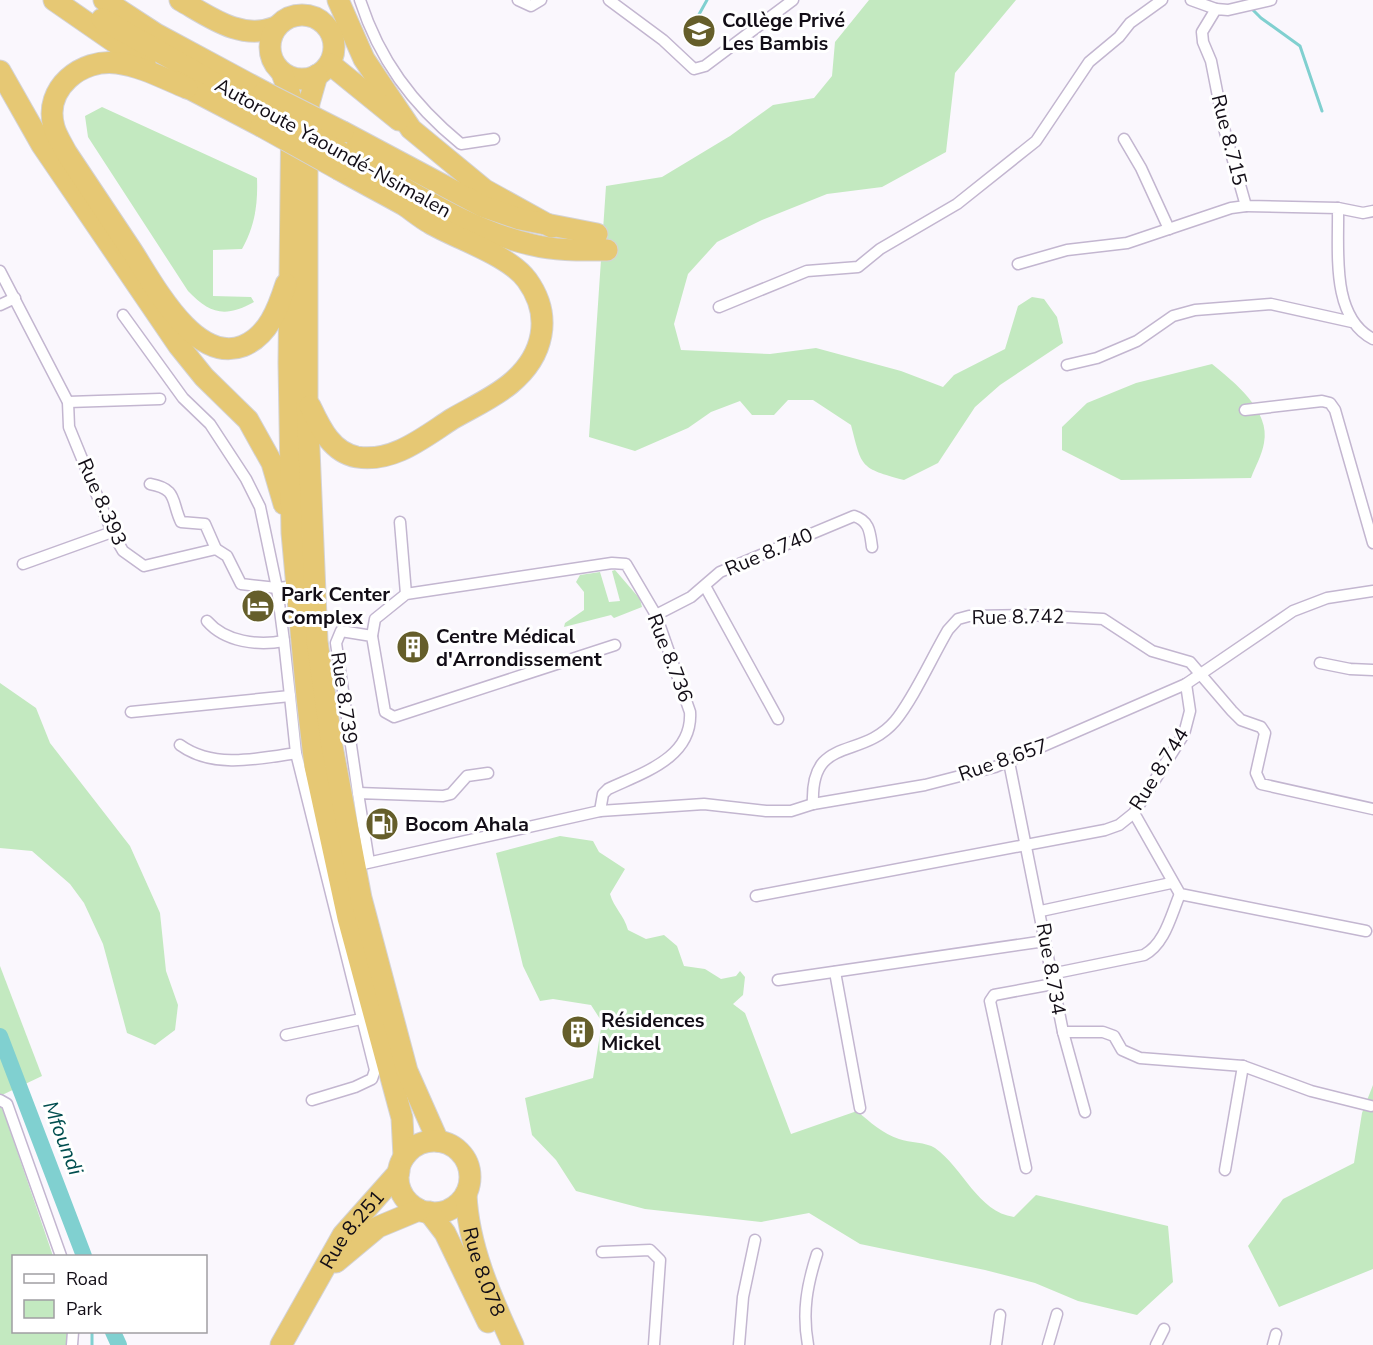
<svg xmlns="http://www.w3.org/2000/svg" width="1373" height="1345" font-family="'Nunito Sans',sans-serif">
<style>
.green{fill:#c3e9c0}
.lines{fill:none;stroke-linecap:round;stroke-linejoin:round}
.stream{stroke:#80d0d0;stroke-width:3}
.river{stroke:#80d0d0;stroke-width:16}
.street-casing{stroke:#c3b6d0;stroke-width:13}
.highway-casing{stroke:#d4d3d5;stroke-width:23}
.street{stroke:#fff;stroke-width:10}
.highway{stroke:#e6c874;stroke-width:21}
.highway-bridge-casing{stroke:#d4d3d5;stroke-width:23;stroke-linecap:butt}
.highway-bridge{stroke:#e6c874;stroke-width:21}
.labels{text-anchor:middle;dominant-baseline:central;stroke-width:6;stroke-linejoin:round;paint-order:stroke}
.poi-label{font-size:20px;font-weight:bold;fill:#120d16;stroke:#fff;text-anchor:start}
.street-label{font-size:20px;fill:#120d16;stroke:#fff}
.water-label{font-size:21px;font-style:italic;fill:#014e4f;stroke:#fff}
</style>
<rect width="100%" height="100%" fill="#faf7fd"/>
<!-- green -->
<g class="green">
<path d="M869 0H1016L955 73 946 152 882 187 827 194 762 220 717 242 688 274 674 324 681 350 770 354 816 348 901 371 943 387 954 375 1005 349 1018 306 1032 297 1044 299 1057 317 1063 343 1000 385 975 407 938 463 904 480C860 468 862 468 851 425L813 400H788L774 415H752L740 401 711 412 688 428 635 451 589 437 606 186 662 177 730 136 773 105 814 98 832 76 835 42Z"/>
<path d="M102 107 257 178C258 204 255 226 242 249L213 250V296L251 297 254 302C225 318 210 314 188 291L88 137 85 116Z"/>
<path d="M1212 364C1234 382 1271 411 1264 443 1262 455 1255 467 1251 478L1121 480 1062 450V427L1087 403 1136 383Z"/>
<path d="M615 570 640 599 642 607 614 618 611 615 564 627 565 623 584 610V592L576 582 580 575 600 572 609 602 620 601 612 571Z"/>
<path d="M0 683 36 708 50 743 130 846 160 913 166 971 178 1005 175 1030 155 1045 127 1033 103 944 84 903 70 884 32 851 0 848Z"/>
<path d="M560 836 593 841 599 852 625 869 610 894C614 908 624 915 628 930L646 939 664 935 677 946 684 966 705 969 721 979 736 976 740 971 745 977 743 995 733 1004 745 1013 791 1134 857 1111C870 1122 883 1134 899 1139 910 1143 926 1142 935 1148 963 1168 978 1212 1014 1217L1036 1195 1168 1226 1173 1282 1137 1315 1078 1301 1035 1283 985 1270 860 1244 809 1213 761 1222 645 1209 576 1191 556 1160 532 1135 525 1098 593 1078 602 1022 591 1005 553 999 540 1001 523 966 496 853Z"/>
<path d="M0 966 42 1076 0 1096Z"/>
<path d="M1373 1085V1269L1279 1307 1248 1246 1283 1199 1354 1163 1362 1113Z"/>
<path d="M0 1101 53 1256H14V1332H69V1345H0Z"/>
</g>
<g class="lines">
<!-- stream -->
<g class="stream">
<path d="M1251 8 1261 18 1300 46 1322 111"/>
<path d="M697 18 707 0"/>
<path d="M688 36 695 22"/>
<path d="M92 1332V1345"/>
</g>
<!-- river -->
<g class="river">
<path d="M0 1036 84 1256"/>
<path d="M113 1332 119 1345"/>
</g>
<!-- street casing -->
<g class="street-casing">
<g id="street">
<path d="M360 0C379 59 412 104 461 144L494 139"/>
<path d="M518 0 531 6 541 0"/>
<path d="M609 0 663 40 694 69 705 66 793 0"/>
<path d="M1191 0 1216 9"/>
<path d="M1271 0 1228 10 1216 9 1202 32 1203 42 1211 61 1225 132 1246 206 1338 208C1339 249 1330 317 1373 339"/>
<path d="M1124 139 1141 168 1169 229"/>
<path d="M1338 208 1363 213 1373 211"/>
<path d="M1018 264 1067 250 1127 243 1231 208 1246 206"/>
<path d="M0 271 68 402 69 427 112 532 123 551 144 566 216 549 227 556 241 584 277 588 297 586"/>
<path d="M0 305 15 298"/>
<path d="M719 307 807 271 858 267 880 249 957 204 1036 141 1089 62 1119 37 1130 23 1162 0"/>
<path d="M123 315 183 398 210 424 246 479 260 507 277 588 284 641C258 646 225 642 207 621"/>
<path d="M1067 365 1097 358 1137 341 1173 316 1195 310 1271 304 1352 322"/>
<path d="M68 402 160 399"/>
<path d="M1245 410 1322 401 1330 403 1335 410 1373 543"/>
<path d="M150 484C178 489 171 501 181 522L205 524 216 549"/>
<path d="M400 522 406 594"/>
<path d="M23 564 112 532"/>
<path d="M705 586 778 719"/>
<path d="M656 615 691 597 720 572 854 516C870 521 870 533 872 547"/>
<path d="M372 636 375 619 406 594 612 563 626 564 656 615 690 712C693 758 642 773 608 789L603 794 600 811"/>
<path d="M1320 663 1350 669 1373 670"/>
<path d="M290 696 296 753 375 1070 372 1079 355 1087 312 1100"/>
<path d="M131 712 290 696 284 641"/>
<path d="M180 745C213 769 258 759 296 753"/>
<path d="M1009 762 1063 1032H1103L1114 1036 1122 1050 1140 1058 1243 1066 1311 1091 1371 1106"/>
<path d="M358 793 336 643 341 631 372 636 385 712 394 717 615 645"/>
<path d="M813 804C810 734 861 761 895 721 914 698 932 657 948 630L958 619 969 616 1028 615 1103 619 1152 651 1190 662 1232 711 1241 720 1261 727 1265 733 1256 773 1261 784 1373 809"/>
<path d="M1134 813 1180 894 1366 931"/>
<path d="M369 862 358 793 443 796 451 794 467 776 488 773"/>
<path d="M354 866 600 811 704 804 766 811H791L813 804 925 785 995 767 1186 684 1293 611 1327 598 1373 591"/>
<path d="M756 896 1105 830 1119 825 1134 813 1184 734 1190 711 1186 684"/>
<path d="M1041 911 1171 883"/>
<path d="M835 972 860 1108"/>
<path d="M1051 974 1144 955C1165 944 1171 915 1180 894"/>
<path d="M778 980 1045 941"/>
<path d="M1063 1032 1085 1112"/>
<path d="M286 1035 361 1019"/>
<path d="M0 1100 7 1104 61 1256"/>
<path d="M1026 1168 990 1001 994 995 1053 984"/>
<path d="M1225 1170 1243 1066"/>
<path d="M602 1252 650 1250 660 1260 654 1345"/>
<path d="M72 1345 73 1332"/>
<path d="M739 1345 743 1297 755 1240"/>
<path d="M808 1345C802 1312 807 1285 817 1254"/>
<path d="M996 1345 1000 1315"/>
<path d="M1048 1345 1057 1314"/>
<path d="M1156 1345 1164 1329"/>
<path d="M1273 1345 1276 1334"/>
</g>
</g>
<!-- highway casing -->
<g class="highway-casing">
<g id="highway">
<path d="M54 0 145 63"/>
<path d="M104 0 156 34 264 92"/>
<path d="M180 0C210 17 241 41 276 27"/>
<path d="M338 0 364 59 411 129 485 190 552 227"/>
<circle cx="302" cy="47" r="32"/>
<path d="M102 19 262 110"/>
<path d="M330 64 399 120"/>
<path d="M0 71 42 145 179 346 204 377 248 420 272 463 284 504"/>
<path d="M282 73 292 101 289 363 292 533 307 697 315 766 348 918 402 1118 404 1157"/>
<path d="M317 75 309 103 307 124V401L317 641 332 746 361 898 407 1071 438 1141"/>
<path d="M177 82 261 126"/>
<path d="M187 88C165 79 141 66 117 63 82 58 43 88 54 127 56 135 62 144 66 152 87 184 109 216 130 248 152 281 194 365 243 346 268 336 278 309 286 284"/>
<path d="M343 132 482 206 520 219 597 234"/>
<path d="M342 153C403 186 465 230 533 245 558 251 582 250 607 250"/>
<path d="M310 406C320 427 331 452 357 457 393 463 424 437 452 419 471 408 493 398 510 384 544 356 553 316 527 280 509 255 457 239 430 223 421 218 413 211 404 205 383 193 361 182 340 170"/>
<circle cx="434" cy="1177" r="36"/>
<path id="s1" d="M466 1194C468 1246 491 1297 513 1345"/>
<path d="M429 1212 445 1233 488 1322"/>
<path d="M336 1262 378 1227 419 1210"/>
<path id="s2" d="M281 1345 343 1235 399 1172"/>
</g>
</g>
<!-- street -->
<use href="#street" class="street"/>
<!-- highway -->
<use href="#highway" class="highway"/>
<!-- highway-bridge casing -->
<g class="highway-bridge-casing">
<g id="highway-bridge">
<path d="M264 92 343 132"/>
<path d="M262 110 342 153"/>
<path d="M261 126 340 170"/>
</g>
</g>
<!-- highway-bridge -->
<use href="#highway-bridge" class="highway-bridge"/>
</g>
<!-- icons -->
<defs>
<g id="school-disc" transform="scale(1.725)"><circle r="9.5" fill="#655e2a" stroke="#fff"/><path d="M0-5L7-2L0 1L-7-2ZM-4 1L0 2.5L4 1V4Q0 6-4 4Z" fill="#fff"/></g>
<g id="hotel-disc" transform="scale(1.725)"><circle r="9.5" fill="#655e2a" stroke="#fff"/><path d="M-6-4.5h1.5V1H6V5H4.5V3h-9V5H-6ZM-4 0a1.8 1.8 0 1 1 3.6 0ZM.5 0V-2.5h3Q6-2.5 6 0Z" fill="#fff"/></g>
<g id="building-disc" transform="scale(1.725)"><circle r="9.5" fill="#655e2a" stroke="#fff"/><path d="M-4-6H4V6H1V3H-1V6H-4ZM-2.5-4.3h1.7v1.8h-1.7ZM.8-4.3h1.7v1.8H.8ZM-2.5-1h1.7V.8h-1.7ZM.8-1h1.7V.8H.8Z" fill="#fff"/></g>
<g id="fuel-disc" transform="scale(1.725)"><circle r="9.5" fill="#655e2a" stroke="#fff"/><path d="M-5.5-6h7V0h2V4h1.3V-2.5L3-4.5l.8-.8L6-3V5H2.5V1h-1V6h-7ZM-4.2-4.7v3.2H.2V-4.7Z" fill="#fff"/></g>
</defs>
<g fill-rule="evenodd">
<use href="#school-disc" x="699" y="31"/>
<use href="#hotel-disc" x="258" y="606"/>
<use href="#building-disc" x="413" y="647"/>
<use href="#fuel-disc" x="382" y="824"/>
<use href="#building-disc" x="578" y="1032"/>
</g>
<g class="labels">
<!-- poi labels -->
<g class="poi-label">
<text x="722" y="20">Collège Privé<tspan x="722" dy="23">Les Bambis</tspan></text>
<text x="281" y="594">Park Center<tspan x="281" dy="23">Complex</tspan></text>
<text x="436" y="636">Centre Médical<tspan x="436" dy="23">d'Arrondissement</tspan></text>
<text x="405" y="824">Bocom Ahala</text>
<text x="601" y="1020">Résidences<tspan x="601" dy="23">Mickel</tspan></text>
</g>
<!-- street labels -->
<g class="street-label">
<text transform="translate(1229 140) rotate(76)">Rue 8.715</text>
<text transform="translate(333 148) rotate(29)">Autoroute Yaoundé-Nsimalen</text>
<text transform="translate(102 502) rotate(66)">Rue 8.393</text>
<text transform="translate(769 552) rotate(-23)">Rue 8.740</text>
<text transform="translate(1018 617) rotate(-1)">Rue 8.742</text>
<text transform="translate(670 658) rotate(69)">Rue 8.736</text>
<text transform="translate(344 698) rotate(82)">Rue 8.739</text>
<text transform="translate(1003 760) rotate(-19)">Rue 8.657</text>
<text transform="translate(1159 769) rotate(-58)">Rue 8.744</text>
<text transform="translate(1051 969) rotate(80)">Rue 8.734</text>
<text stroke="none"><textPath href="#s2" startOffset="136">Rue 8.251</textPath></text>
<text stroke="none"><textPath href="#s1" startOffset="80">Rue 8.078</textPath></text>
</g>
<!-- water labels -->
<g class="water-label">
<text transform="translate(63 1138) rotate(69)">Mfoundi</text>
</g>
</g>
<!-- legend -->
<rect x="12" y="1255" width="195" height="78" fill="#ffffff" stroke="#a09ea2" stroke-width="1.5"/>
<rect x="24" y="1274" width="30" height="9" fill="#ffffff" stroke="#a09ea2" stroke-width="1.5"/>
<text x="66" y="1285" font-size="18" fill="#120d16">Road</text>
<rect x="24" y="1300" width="30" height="18" fill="#c3e9c0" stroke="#a09ea2" stroke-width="1.5"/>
<text x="66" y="1315" font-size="18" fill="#120d16">Park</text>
</svg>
